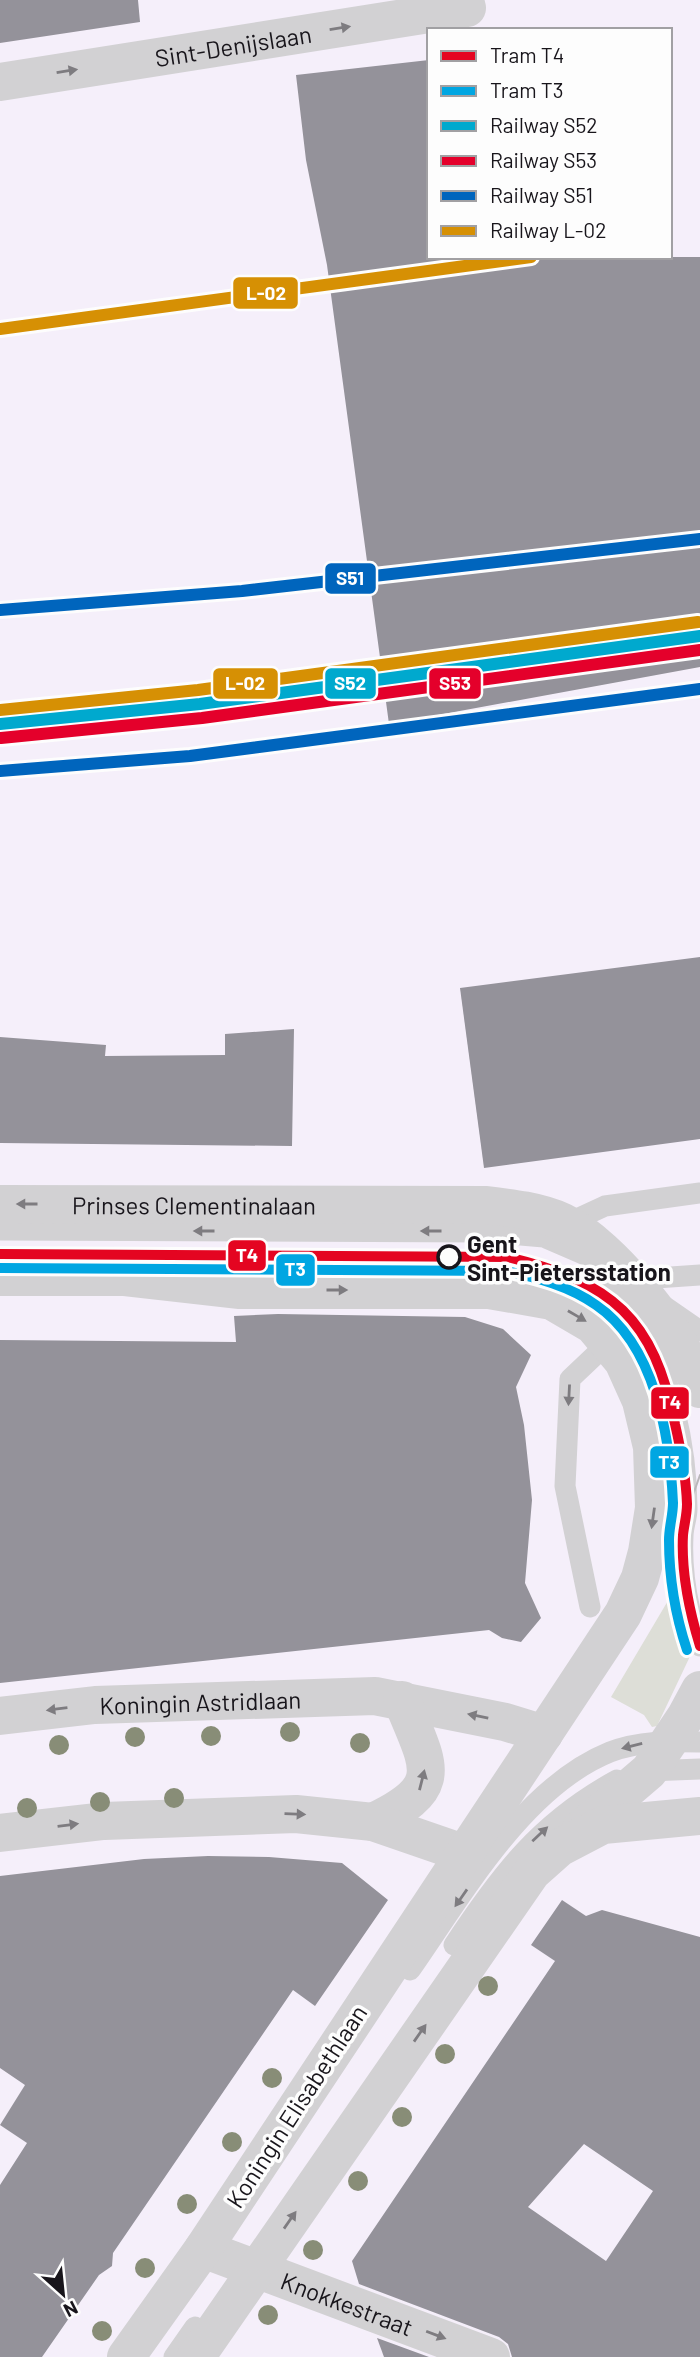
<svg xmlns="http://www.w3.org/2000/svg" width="700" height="2357" font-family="Barlow,sans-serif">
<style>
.green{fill:#ddded7}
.building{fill:#94929a;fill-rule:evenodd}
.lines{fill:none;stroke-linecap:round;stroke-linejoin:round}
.service{stroke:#d2d1d3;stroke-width:21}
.minor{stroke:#d2d1d3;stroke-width:38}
.tertiary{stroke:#d2d1d3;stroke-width:38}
.tram{stroke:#b9b7b9;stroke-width:2}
.rail-1-casing{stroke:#fdfdfd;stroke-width:18}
.rail-2-casing{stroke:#fdfdfd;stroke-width:18}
.rail-3-casing{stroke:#fdfdfd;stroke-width:18}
.rail-4-casing{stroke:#fdfdfd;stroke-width:18}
.rail-1{stroke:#00a9ce;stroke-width:12}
.rail-2{stroke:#e4002b;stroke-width:12}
.rail-3{stroke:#0065bd;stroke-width:12}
.rail-4{stroke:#d69004;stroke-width:12}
.tram-1-casing{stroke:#fdfdfd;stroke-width:16}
.tram-2-casing{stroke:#fdfdfd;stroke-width:16}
.tram-1{stroke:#e40521;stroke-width:10}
.tram-2{stroke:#00a6e2;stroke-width:10}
.tree{fill:#888d77}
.oneway{fill:#7e7c80}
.stop-dot{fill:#fdfdfd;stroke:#18151b;stroke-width:3.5}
.labels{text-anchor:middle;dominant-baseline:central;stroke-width:7;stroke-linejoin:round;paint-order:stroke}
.street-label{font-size:24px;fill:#18151b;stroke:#fdfdfd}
.stop-label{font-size:24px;font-weight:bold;fill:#18151b;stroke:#fdfdfd;text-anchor:start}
.line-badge{stroke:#fdfdfd;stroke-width:2.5}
.badge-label{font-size:19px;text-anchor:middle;font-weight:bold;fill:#fff}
</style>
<rect width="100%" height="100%" fill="#f5effa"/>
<!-- green -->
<path class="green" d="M669 1599 693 1650 657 1726 652 1727 644 1715 611 1697Z"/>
<!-- building -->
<g class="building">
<path d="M0 0H138L140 22 0 43Z"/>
<path d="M429 60V257H700V667L389 724 327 265 306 160 296 75Z"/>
<path d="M700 957V1139L484 1168 460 988Z"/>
<path d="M294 1029 292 1146 0 1143V1037L106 1045 105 1056 225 1055V1034Z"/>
<path d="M278 1314 465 1317 503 1329 531 1355 516 1387 524 1425 532 1500 525 1583 541 1618 521 1642 502 1638 489 1630 0 1683V1340L236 1342 234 1316Z"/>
<path d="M208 1856 269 1857 342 1863 388 1900 315 2006 293 1990 113 2253 112 2266 99 2275 42 2357H0V2185L27 2143 0 2125 25 2085 0 2068V1876L144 1859Z"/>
<path d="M562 1900 586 1916 602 1910 700 1937V2357H512L508 2344 499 2337 359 2284 352 2261 555 1961 531 1945ZM584 2144 653 2191 606 2261 528 2207Z"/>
<path d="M377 2338 429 2357H384Z"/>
</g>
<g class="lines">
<!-- service -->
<g class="service">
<path d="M566 1224 605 1206 700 1193"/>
<path d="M0 1230 486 1232 544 1237 588 1256"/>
<path d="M582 1277C600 1290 617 1301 632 1317 671 1360 687 1453 687 1509 687 1518 683 1527 683 1536 681 1574 688 1610 700 1646"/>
<path d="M627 1280 700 1275"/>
<path d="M523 1285 595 1278"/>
<path d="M664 1306 700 1331"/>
<path d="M590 1607 565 1486 570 1379 608 1343"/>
<path d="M648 1771 700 1769"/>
<path d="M454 1945C501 1874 540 1822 617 1780"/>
<path d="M410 1970C462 1896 523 1787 610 1752 639 1741 670 1741 700 1742"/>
<path d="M174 2357 195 2327"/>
</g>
<!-- minor -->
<g class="minor">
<path id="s1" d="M0 82 467 8 465 0"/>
<path id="s2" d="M0 1716 95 1705 375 1696 505 1722 544 1734"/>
<path d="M373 1822C449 1786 428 1766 402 1700"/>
<path d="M0 1833 104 1821 296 1814 373 1822 463 1853"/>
<path id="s3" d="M203 2249 491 2357"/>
</g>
<!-- tertiary -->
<g class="tertiary">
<path id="s4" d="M0 1204 485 1205C512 1208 539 1211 563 1222 611 1245 685 1337 700 1389"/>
<path d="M0 1277H125L240 1290H489L552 1301 593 1325 623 1361 641 1401 652 1447 654 1508 647 1552 640 1578 623 1614 203 2249 126 2357"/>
<path d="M580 1830 649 1771 686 1716 700 1690"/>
<path d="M196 2357 532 1872 559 1848 603 1825 700 1816"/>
</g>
<!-- tram -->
<path class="tram" d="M687 1512 700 1475"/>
<!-- rail-1 casing -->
<g class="rail-1-casing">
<path id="rail-1" d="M0 724 200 704 700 636"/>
</g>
<!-- rail-2 casing -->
<g class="rail-2-casing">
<path id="rail-2" d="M1 738 202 718 700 650"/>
</g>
<!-- rail-3 casing -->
<g class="rail-3-casing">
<g id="rail-3">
<path d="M0 610 242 591 700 539"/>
<path d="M0 771 190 756 700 689"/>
</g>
</g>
<!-- rail-4 casing -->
<g class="rail-4-casing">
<g id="rail-4">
<path d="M0 329 531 257"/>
<path d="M0 710 198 690 698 622"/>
</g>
</g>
<!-- rail-1 -->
<use href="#rail-1" class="rail-1"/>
<!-- rail-2 -->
<use href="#rail-2" class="rail-2"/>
<!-- rail-3 -->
<use href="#rail-3" class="rail-3"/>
<!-- rail-4 -->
<use href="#rail-4" class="rail-4"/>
<!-- tram-1 casing -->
<g class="tram-1-casing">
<path id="tram-1" d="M0 1254 508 1257C612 1282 654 1318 675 1424 681 1450 686 1477 687 1504 687 1515 684 1525 683 1535 681 1573 689 1610 700 1646"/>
</g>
<!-- tram-2 casing -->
<g class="tram-2-casing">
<path id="tram-2" d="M0 1268 506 1271C538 1278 569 1286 596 1305 655 1345 670 1436 673 1503 673 1515 669 1527 669 1540 669 1578 675 1614 687 1650"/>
</g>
<!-- tram-1 -->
<use href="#tram-1" class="tram-1"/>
<!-- tram-2 -->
<use href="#tram-2" class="tram-2"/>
</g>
<!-- trees -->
<g class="tree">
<circle cx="290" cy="1732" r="10"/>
<circle cx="211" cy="1736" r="10"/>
<circle cx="135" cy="1737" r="10"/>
<circle cx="360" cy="1743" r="10"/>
<circle cx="59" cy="1745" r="10"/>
<circle cx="174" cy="1798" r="10"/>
<circle cx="100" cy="1802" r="10"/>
<circle cx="27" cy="1808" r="10"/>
<circle cx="488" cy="1986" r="10"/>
<circle cx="445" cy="2054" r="10"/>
<circle cx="272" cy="2078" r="10"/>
<circle cx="402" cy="2117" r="10"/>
<circle cx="232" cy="2142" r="10"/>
<circle cx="358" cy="2181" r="10"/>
<circle cx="187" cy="2204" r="10"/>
<circle cx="313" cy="2250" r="10"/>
<circle cx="145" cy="2268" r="10"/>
<circle cx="268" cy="2315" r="10"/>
<circle cx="102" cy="2331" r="10"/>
</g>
<!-- one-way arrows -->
<defs><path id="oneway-solid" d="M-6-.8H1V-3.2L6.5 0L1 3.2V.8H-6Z" transform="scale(1.75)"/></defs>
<g class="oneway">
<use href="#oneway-solid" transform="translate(340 28) rotate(-9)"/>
<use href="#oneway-solid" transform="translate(67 71) rotate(-9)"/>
<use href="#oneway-solid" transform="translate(27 1204) rotate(-180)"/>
<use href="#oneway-solid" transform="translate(204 1231) rotate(-180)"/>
<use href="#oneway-solid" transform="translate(431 1231) rotate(-180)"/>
<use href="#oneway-solid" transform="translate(337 1290)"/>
<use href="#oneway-solid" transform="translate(577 1316) rotate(30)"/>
<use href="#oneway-solid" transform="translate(569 1395) rotate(93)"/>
<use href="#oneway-solid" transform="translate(653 1518) rotate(98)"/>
<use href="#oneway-solid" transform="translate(57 1709) rotate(173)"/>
<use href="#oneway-solid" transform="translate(478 1716) rotate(-168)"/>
<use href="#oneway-solid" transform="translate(632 1746) rotate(166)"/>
<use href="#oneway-solid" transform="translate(422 1780) rotate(-76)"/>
<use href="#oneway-solid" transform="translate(295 1814) rotate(2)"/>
<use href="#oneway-solid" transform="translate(68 1825) rotate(-7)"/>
<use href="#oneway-solid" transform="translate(540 1834) rotate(-43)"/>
<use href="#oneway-solid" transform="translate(461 1898) rotate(125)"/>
<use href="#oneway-solid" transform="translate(420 2033) rotate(-55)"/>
<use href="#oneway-solid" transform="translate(290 2220) rotate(-55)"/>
<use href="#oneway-solid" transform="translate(436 2335) rotate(21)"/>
</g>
<!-- markers -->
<circle class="stop-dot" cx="449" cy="1257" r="11"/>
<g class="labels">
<!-- street labels -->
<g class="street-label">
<text stroke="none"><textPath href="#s1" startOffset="236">Sint-Denijslaan</textPath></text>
<text stroke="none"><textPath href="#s4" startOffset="194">Prinses Clementinalaan</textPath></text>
<text stroke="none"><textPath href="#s2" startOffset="201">Koningin Astridlaan</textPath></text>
<text transform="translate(296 2106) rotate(-57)">Koningin Elisabethlaan</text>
<text stroke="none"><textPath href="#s3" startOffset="154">Knokkestraat</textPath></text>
</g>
<!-- stop labels -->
<g class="stop-label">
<text x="467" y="1243">Gent<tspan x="467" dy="28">Sint-Pietersstation</tspan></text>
</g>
</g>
<g class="line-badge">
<rect x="232" y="276" width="67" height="34" rx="7" fill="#d69004"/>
<rect x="324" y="562" width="53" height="33" rx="7" fill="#0065bd"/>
<rect x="428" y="667" width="54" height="33" rx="7" fill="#e4002b"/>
<rect x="324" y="667" width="53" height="33" rx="7" fill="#00a9ce"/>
<rect x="212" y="667" width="67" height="33" rx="7" fill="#d69004"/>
<rect x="227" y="1239" width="40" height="33" rx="7" fill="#e40521"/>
<rect x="275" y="1253" width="41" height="34" rx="7" fill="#00a6e2"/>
<rect x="650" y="1386" width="40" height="34" rx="7" fill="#e40521"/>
<rect x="649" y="1445" width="41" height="34" rx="7" fill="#00a6e2"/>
</g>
<g class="badge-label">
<text x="266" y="300">L-02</text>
<text x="350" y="585">S51</text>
<text x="455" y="690">S53</text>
<text x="350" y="690">S52</text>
<text x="245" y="690">L-02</text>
<text x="247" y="1262">T4</text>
<text x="295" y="1276">T3</text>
<text x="670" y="1409">T4</text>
<text x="669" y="1469">T3</text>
</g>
<!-- legend -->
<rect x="427" y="28" width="245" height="231" fill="#fdfdfd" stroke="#a1a0a3" stroke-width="2"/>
<rect x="441" y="51" width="35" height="10" fill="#e40521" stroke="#a1a0a3" stroke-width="2"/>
<text x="490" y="63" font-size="21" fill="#18151b">Tram T4</text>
<rect x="441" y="86" width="35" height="10" fill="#00a6e2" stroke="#a1a0a3" stroke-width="2"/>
<text x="490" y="98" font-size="21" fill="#18151b">Tram T3</text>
<rect x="441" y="121" width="35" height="10" fill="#00a9ce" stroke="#a1a0a3" stroke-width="2"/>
<text x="490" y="133" font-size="21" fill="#18151b">Railway S52</text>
<rect x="441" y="156" width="35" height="10" fill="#e4002b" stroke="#a1a0a3" stroke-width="2"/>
<text x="490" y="168" font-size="21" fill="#18151b">Railway S53</text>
<rect x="441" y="191" width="35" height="10" fill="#0065bd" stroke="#a1a0a3" stroke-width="2"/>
<text x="490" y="203" font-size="21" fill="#18151b">Railway S51</text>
<rect x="441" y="226" width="35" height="10" fill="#d69004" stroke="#a1a0a3" stroke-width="2"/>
<text x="490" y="238" font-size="21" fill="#18151b">Railway L-02</text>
<!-- north arrow -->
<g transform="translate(63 2294) rotate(153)" stroke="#fdfdfd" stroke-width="5" paint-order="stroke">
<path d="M0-5L12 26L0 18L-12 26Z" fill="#18151b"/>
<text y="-10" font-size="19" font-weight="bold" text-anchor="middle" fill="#18151b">N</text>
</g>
</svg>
